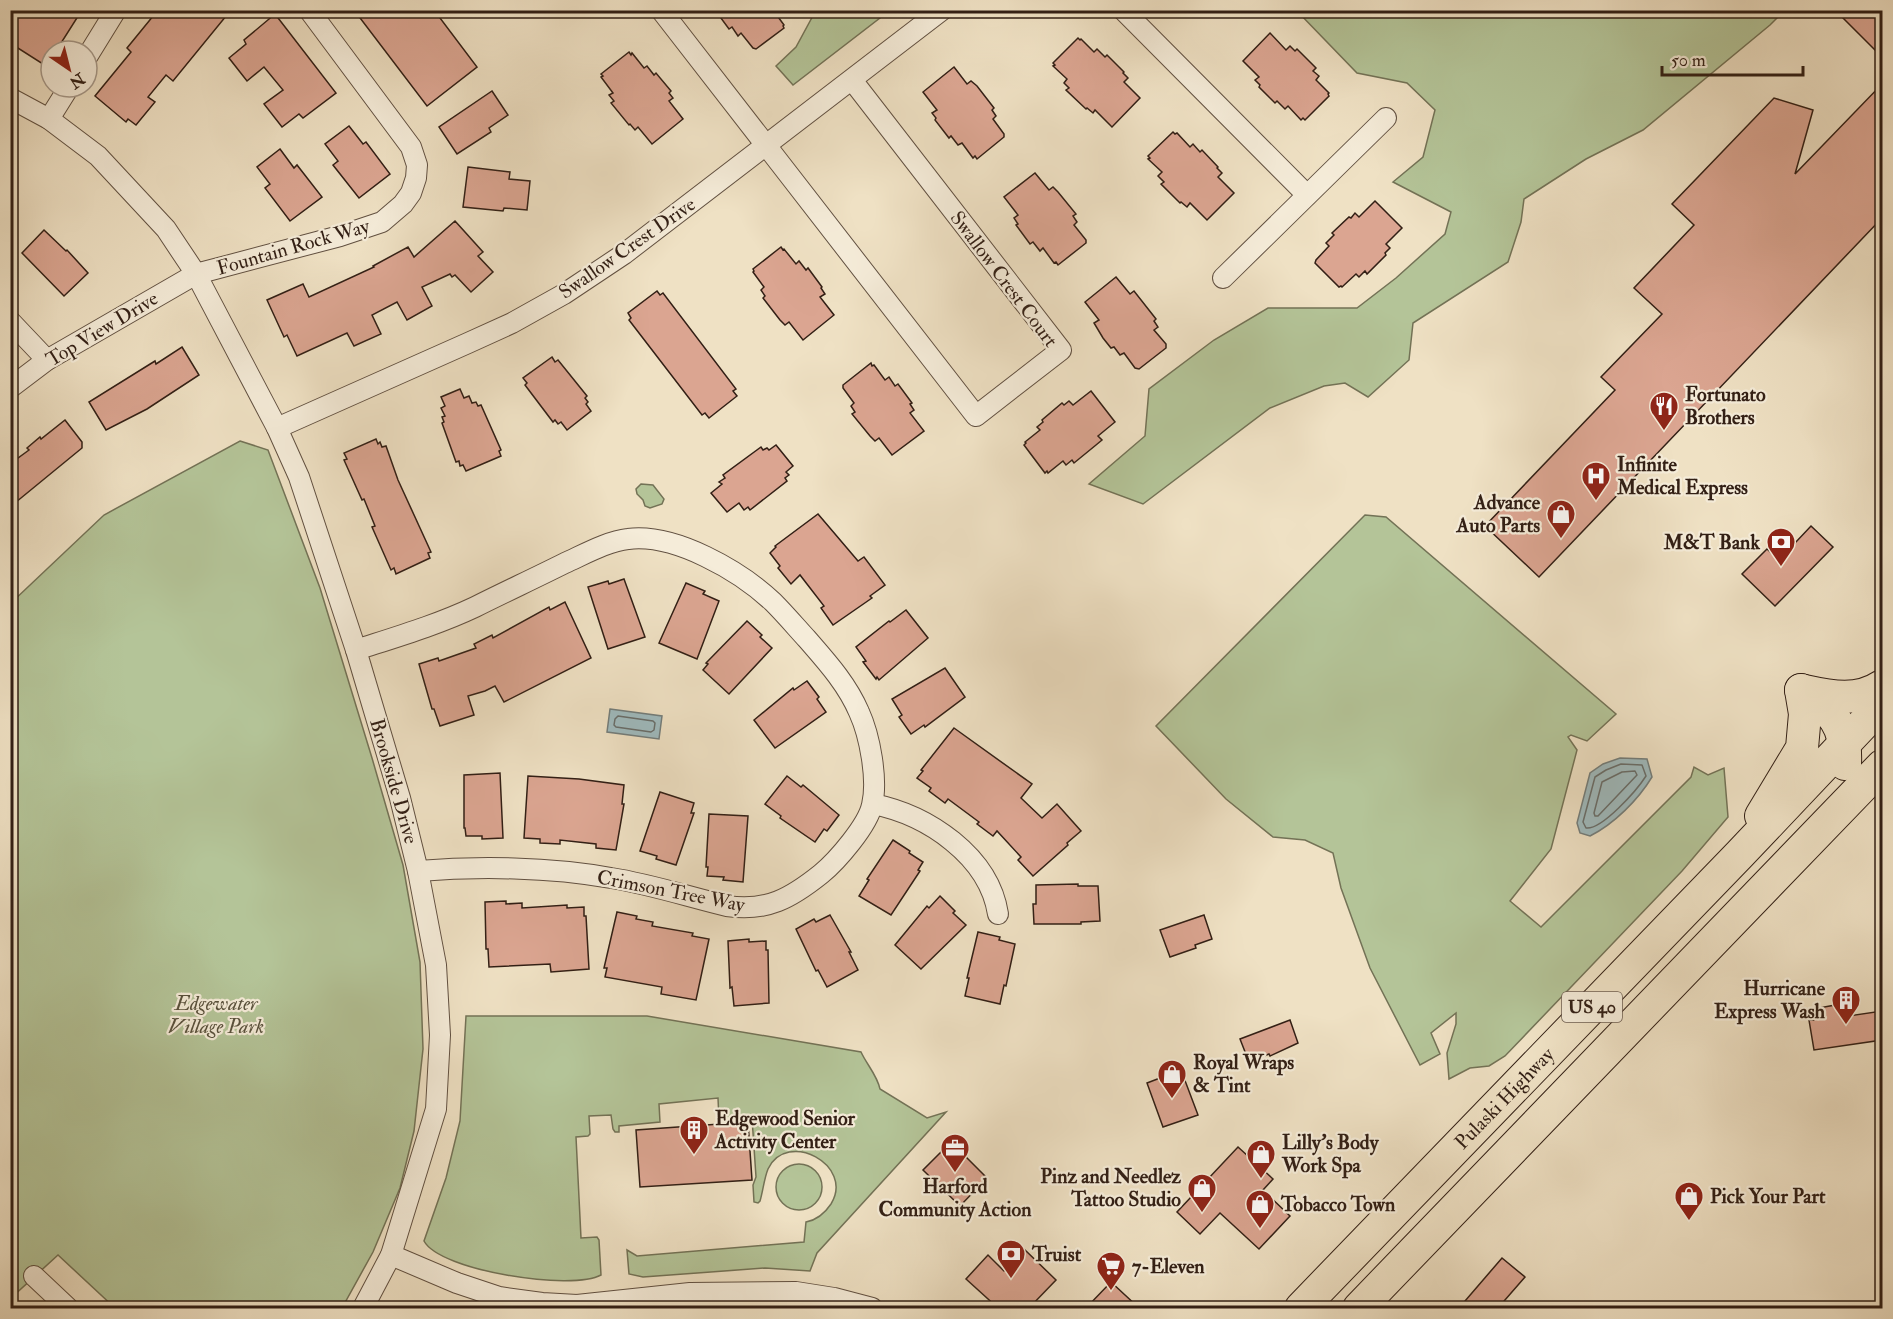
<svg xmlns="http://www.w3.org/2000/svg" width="1893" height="1319" font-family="'IM FELL Double Pica',serif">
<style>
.green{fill:#b4c498;stroke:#737256;stroke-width:1.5}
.water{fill:#9fbbbf;stroke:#737d7b;stroke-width:1.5}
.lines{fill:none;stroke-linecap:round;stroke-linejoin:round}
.shore{stroke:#686d6a;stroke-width:1.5}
.building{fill:#dba591;stroke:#321f15;stroke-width:1.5}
.minor-casing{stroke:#615041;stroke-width:22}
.trunk-casing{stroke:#321f15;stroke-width:34}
.minor{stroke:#f5ecd9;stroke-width:20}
.trunk{stroke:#efe1c4;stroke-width:32}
.labels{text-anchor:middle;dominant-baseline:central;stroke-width:4.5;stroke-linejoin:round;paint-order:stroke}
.shield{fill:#f5ecd9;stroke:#6c5c50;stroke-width:1.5}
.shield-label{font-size:18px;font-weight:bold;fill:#321f15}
.street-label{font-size:20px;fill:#321f15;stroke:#f5ecd9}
.poi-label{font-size:20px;font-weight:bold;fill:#321f15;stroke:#f5ecd9;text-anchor:start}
.park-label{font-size:20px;font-style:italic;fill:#59513c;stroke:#f5ecd9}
</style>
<rect width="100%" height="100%" fill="#efe1c4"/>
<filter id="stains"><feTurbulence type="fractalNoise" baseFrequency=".00333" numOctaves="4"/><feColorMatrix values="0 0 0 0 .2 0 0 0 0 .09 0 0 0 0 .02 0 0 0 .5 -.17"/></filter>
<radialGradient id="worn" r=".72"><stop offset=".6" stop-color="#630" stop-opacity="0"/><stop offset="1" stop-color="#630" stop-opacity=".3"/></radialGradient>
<!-- green -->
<g class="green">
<path d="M1413 11C1440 14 1469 19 1495 10L1784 11 1770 25 1643 130 1586 159 1524 199 1521 222 1508 262 1413 323 1409 360 1368 397 1345 383 1324 386 1270 408 1143 504 1089 484 1145 436 1149 389 1214 340 1268 308H1357L1396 278 1445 234 1451 212 1393 182 1423 157 1435 110 1407 83 1357 73 1297 11Z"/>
<path d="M815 12 889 11 793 85 776 66 796 47Z"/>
<path d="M240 441 268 450 320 588 372 758 403 865 420 962 423 1049 414 1131 400 1188 373 1252 342 1308H115L58 1255 11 1298V603L104 515Z"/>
<path d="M641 484 653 485 664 499 662 504 650 508 645 506 643 500 637 494 636 489Z"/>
<path d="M1365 515 1386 517 1616 714 1587 741 1571 735 1568 737 1577 750 1551 849 1510 901 1541 927 1691 777 1694 767 1708 775 1724 768 1728 817 1682 871 1505 1056 1489 1066 1470 1068 1449 1079 1447 1053 1456 1024V1013L1431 1033 1440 1054 1420 1065 1370 968 1341 888 1333 853 1305 840 1273 837 1226 799 1156 726Z"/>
<path d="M466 1016H647L861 1052C867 1065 877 1075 880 1089L927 1118 946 1112 817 1253 810 1271 765 1268 643 1277 629 1274 627 1250 637 1256 804 1242 806 1222C817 1220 825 1213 831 1204 855 1165 787 1129 768 1169 764 1179 763 1191 760 1201L758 1203 754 1202 753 1185 756 1177 752 1118 719 1120 718 1098 659 1104 660 1122 619 1126V1132H615L613 1129 611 1115 589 1116 590 1134 588 1136 576 1137 581 1238 597 1237 599 1240 601 1275C572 1291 440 1271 424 1241L446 1178 460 1121Z"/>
<circle cx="799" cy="1187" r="23"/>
</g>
<!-- water -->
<g class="water">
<path d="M610 709 662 716 659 739 607 732Z"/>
<path d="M1620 758 1647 759 1652 777C1638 800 1614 824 1590 836L1580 833 1577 823 1590 773 1603 764Z"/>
</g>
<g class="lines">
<!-- shore -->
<g class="shore">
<path d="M618 716 653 721 655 723 654 730 651 732 616 727 614 725 615 719Z"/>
<path d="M1621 764 1642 765 1646 776C1637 790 1602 830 1586 828L1583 822 1595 777 1606 770Z"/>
<path d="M1635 771 1637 775 1598 816H1595L1594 813 1602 782 1622 772Z"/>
</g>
</g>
<!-- building -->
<g class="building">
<path d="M10 10H82L56 51H51V58L46 66 10 43Z"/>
<path d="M158 10H231L173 81 166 75 148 97 155 102 136 125 128 119 126 122 95 96 131 52 127 48Z"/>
<path d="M354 10H434L477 67 427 106Z"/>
<path d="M715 10H773L784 25 783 26 784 28 756 49 753 48 741 33 738 36 732 27 729 29Z"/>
<path d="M1835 10H1882V57Z"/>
<path d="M275 14 336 93 303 118 299 114 282 127 264 104 283 90 264 67 247 81 229 58 246 44 244 40Z"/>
<path d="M1270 33 1286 50 1290 46 1295 51 1297 49 1316 68 1313 71 1319 76 1316 80 1329 93 1328 94 1329 96 1305 120 1303 118 1301 120 1288 106 1285 109 1277 101 1275 103 1259 87 1260 85 1255 80 1259 77 1243 61Z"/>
<path d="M1078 38 1080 40 1081 39 1094 52 1097 49 1105 57 1107 55 1124 72 1123 73 1128 78 1124 82 1140 98 1112 127 1095 110 1093 113 1087 108 1086 109 1066 90 1069 88 1064 83 1067 79 1053 66 1055 65 1053 63Z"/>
<path d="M629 52 631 55 632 53 644 68 647 66 654 75 656 73 671 91 669 93 673 98 669 101 683 119 652 144 638 127 635 130 630 124 629 125 611 103 614 101 609 95 613 93 601 77 603 76 601 74Z"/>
<path d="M954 67 967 84 971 81 977 86 994 108 992 110 996 116 993 119 1004 134V137L977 159 975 156 973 158 962 143 958 145 951 136 949 138 935 120 936 118 932 113 937 110 923 92Z"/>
<path d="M1882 84V218L1539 577 1485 526 1615 390 1601 377 1662 314 1634 288 1694 225 1672 204 1774 98 1813 110 1795 174Z"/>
<path d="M492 91 508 115 489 128 491 132 457 154 439 127Z"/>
<path d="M349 126 363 144 366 142 390 174 359 198 333 165 338 161 325 144Z"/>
<path d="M1173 132 1175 134 1177 133 1190 147 1193 144 1200 152 1202 150 1218 167 1217 168 1222 173 1218 177 1234 193 1207 220 1190 203 1187 207 1181 202 1180 203 1161 184 1164 182 1158 176 1162 172 1148 159 1150 158 1148 156Z"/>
<path d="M280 149 294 168 297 165 322 197 290 221 265 188 270 184 257 167Z"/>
<path d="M468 167 510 172 509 179 530 181 527 210 504 208 503 211 463 207Z"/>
<path d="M1035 173 1049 190 1053 187 1058 192 1076 214 1073 216 1077 222 1074 225 1086 240V243L1058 265 1056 262 1054 263 1043 248 1040 251 1033 242 1030 244 1016 225 1018 224 1014 218 1018 215 1004 197Z"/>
<path d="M1375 201 1402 228 1386 244 1390 248 1385 253 1386 255 1367 274 1365 271 1359 277 1356 274 1342 287 1341 286 1339 287 1315 263 1316 260 1329 246 1326 243 1334 235 1332 233 1349 217 1351 218 1355 213 1359 217Z"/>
<path d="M455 221 483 252 478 256 493 272 471 292 455 275 452 277 450 274 422 287 432 306 407 320 397 302 372 315 381 334 354 346 347 333 297 356 287 335 284 337 267 300 303 284 309 297 374 267 373 266 408 247 414 257Z"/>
<path d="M44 230 66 251 67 250 88 273 64 296 22 253Z"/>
<path d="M781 247 783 250 784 249 796 264 799 261 806 270 808 268 822 287 821 288 825 294 820 297 834 315 803 340 789 322 785 325 780 320 763 298 765 296 761 290 764 287 753 272 754 271 753 269Z"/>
<path d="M1116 277 1130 294 1134 291 1156 319 1154 321 1158 327 1154 330 1166 344V348L1139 369 1135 368 1124 353 1120 355 1114 347 1111 348 1103 338 1094 323 1099 320 1085 302Z"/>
<path d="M657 291 660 295 663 293 736 389 733 391 737 396 709 418 705 413 702 415 629 320 631 318 628 313Z"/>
<path d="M182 347 199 375 147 409 106 430 89 402 155 361 156 364Z"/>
<path d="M552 357 555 362 558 360 587 396 585 398 588 402 586 404 591 411 567 430 561 422 558 424 555 420 553 422 525 385 527 383 523 378Z"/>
<path d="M871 363 872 366 874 365 885 380 889 377 895 386 898 384 912 403 910 404 914 410 910 413 924 431 892 455 879 438 875 441 870 436 852 414 855 412 851 406 854 403 843 388V385Z"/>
<path d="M460 389 464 398 469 396 472 403 476 402 478 406 481 405 501 450 499 451 501 456 466 471 463 465 460 466 459 461 456 462 442 423 444 422 442 417 445 416 441 408 445 406 441 397Z"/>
<path d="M1091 391 1115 422 1098 436 1102 440 1096 445 1074 463 1072 460 1066 465 1063 461 1048 473 1047 471 1045 473 1024 445 1026 443 1025 442 1040 430 1037 427 1043 422 1042 420 1062 403 1064 405 1069 401 1073 405Z"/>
<path d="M65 420 82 442V448L10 507V464L29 450 27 448 40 437 41 439Z"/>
<path d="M376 439 378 444 380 442 382 447 386 446 398 480 431 552 428 553 430 558 396 574 394 568 391 570 372 527 375 526 364 499 362 500 344 460 347 459 344 453Z"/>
<path d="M776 445 793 466 786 472 789 475 785 478 787 481 750 510 748 507 744 510 739 503 727 512 711 493 722 484 719 482 725 478 723 475 761 447 763 450 767 448 769 450Z"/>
<path d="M818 514 858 561 864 557 885 585 870 596 872 598 833 625 821 608 824 606 800 575 791 584 778 568 780 566 770 553 776 547 775 546Z"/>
<path d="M1811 526 1833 547 1775 606 1742 574 1767 549 1779 560Z"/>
<path d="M624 579 645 637 608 649 588 587 608 581 609 584Z"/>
<path d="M686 583 705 591 703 594 719 601 697 659 659 643Z"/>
<path d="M565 602 591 658 504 702 495 686 485 691 468 696 474 715 440 726 434 709H432L419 664 438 658 439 661 476 648 474 644 492 635 493 638 549 607 550 610Z"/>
<path d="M906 610 928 638 879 680 877 677 876 679 863 662 866 661 856 647 889 621 890 622Z"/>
<path d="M747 621 762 635 760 637 772 648 729 694 703 670 708 664 706 663Z"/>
<path d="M945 668 965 697 925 727 924 725 911 734 899 717 902 715 892 699Z"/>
<path d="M807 681 819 697 817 699 826 712 775 748 754 720 793 688 794 690Z"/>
<path d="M954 728 1032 784 1021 798 1042 818 1057 804 1081 831 1067 843 1068 845 1033 876 1018 860 1021 857 997 831 993 836 977 824 979 822 948 799 945 803 929 791 931 788 917 778 923 771 921 770Z"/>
<path d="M500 773 503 838 482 839V836H466L465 828H464V775Z"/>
<path d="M528 776 579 779 624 785 622 804H624L616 850 596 848V844L560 840V844L540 843V839L524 838Z"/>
<path d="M787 776 801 787 803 785 839 815 827 831 824 829 815 842 780 818 781 816 765 804Z"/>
<path d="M660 792 694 803 691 813H694L676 865 656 859 657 856 640 851Z"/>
<path d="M709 814 748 816 743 882 723 880 724 877 707 876 708 867H706Z"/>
<path d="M893 840 910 851 909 853 923 862 918 870 920 871 891 915 859 896 869 880 867 879Z"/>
<path d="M1078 884V886H1098L1100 921 1081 922V924H1034L1033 904H1036V885Z"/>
<path d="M940 896 955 911 953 913 966 925 921 969 895 945 927 906 929 908Z"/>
<path d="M506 901V904L522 903V908L567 905V908L584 907V916H586L589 969 551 972 550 964 489 967 488 949H486L485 902Z"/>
<path d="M617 912 637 916 636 919 653 922 652 926 693 933 692 936 709 939 696 1000 661 994 662 987 605 977 607 968H604Z"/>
<path d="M830 915 851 952H849L858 970 827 987 818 970 816 971 796 929 814 919 816 922Z"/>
<path d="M1204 915 1212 939 1195 945 1196 948 1170 957 1160 930Z"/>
<path d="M978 932 1000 937 999 940 1015 944 1006 986 1004 985 1000 1004 965 996 969 978H967Z"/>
<path d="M749 939V942L766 941V950H768L769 1003 734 1006 732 987 730 988 728 941Z"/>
<path d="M1841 1004 1842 1017 1882 1011V1040L1814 1050 1809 1020H1814L1813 1009Z"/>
<path d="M1290 1020 1298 1043 1270 1056 1269 1054 1249 1062 1240 1039Z"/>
<path d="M1181 1070 1198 1115 1163 1127 1147 1083Z"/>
<path d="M748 1122 752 1180 640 1187 636 1130Z"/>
<path d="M951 1142 987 1178 960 1206 923 1170Z"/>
<path d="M1238 1147 1273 1179 1263 1190 1290 1216 1259 1249 1220 1213 1200 1234 1177 1212Z"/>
<path d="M1024 1249 1056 1280 1029 1308H998L966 1279 988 1255 1004 1271Z"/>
<path d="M1502 1258 1525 1277 1498 1308H1459Z"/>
<path d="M1111 1282 1139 1308H1086Z"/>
</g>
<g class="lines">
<!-- minor casing -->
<g class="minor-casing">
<g id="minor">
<path d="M661 10 976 416 1061 350 852 80"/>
<path d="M1123 10 1307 195"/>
<path d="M87 57 116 10"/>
<path d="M10 98 49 119 98 156 166 229 196 274 277 428 299 477 356 650 400 798 418 871 436 965 440 1035 436 1109 391 1255 363 1308"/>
<path d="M49 119 69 87"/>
<path d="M1223 278 1386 118"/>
<path d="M10 321 47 360"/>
<path d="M10 388 47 360 196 274 340 236 382 222 403 204 411 193 416 178 417 165 411 147 309 10"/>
<path d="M277 428 468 343 512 323 564 294 624 254 942 10"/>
<path d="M356 650C396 637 437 625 475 607 505 592 535 578 565 563 583 555 608 541 628 539 675 533 740 571 773 602 785 614 796 627 807 639 827 662 847 684 859 712 870 736 878 780 872 805 868 825 837 861 821 874 791 898 767 912 727 906 689 897 650 884 611 878 550 867 479 866 418 871"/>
<path d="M873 804C928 815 989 856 998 914"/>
<path d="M391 1255 457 1283 499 1297 542 1303 577 1305 690 1293 796 1292 834 1298 872 1308"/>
<path d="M34 1276 68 1308"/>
</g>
</g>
<!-- trunk casing -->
<g class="trunk-casing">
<g id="trunk">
<path d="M1801 690C1832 709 1847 726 1845 764"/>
<path d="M1805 691C1832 697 1858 702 1882 686"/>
<path d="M1761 816 1802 748 1805 714 1801 690"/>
<path id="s1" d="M1301 1308 1740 854 1882 704"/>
<path d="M1359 1308 1882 766"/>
</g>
</g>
<!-- minor -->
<use href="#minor" class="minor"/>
<!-- trunk -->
<use href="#trunk" class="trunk"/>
</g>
<!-- icons -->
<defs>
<g id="restaurant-pin" transform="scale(1.5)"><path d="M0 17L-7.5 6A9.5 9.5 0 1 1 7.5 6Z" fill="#8f2418" stroke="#f5ecd9"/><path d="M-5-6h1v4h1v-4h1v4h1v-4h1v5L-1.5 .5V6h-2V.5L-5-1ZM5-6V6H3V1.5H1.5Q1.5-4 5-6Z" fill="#fff"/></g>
<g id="hospital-pin" transform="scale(1.5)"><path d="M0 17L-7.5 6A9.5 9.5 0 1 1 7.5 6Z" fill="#8f2418" stroke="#f5ecd9"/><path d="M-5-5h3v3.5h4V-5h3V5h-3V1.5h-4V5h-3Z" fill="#fff"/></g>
<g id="shop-pin" transform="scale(1.5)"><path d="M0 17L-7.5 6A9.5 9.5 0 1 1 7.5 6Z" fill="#8f2418" stroke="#f5ecd9"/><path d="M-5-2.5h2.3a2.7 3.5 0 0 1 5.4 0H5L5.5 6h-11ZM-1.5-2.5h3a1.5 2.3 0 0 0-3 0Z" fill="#fff"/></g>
<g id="bank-pin" transform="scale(1.5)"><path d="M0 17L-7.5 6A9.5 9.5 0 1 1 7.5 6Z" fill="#8f2418" stroke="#f5ecd9"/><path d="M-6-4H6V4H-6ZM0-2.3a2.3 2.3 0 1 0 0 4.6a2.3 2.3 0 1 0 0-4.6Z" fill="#fff"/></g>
<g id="building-pin" transform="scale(1.5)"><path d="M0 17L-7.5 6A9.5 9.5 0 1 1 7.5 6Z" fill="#8f2418" stroke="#f5ecd9"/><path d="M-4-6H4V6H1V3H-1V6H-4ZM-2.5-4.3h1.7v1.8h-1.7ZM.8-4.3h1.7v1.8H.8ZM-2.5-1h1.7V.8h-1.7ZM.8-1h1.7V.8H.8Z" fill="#fff"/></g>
<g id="office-pin" transform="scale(1.5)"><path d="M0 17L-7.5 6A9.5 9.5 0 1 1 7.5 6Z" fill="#8f2418" stroke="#f5ecd9"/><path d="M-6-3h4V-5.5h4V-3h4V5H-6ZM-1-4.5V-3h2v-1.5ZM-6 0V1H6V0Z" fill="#fff"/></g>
<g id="supermarket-pin" transform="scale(1.5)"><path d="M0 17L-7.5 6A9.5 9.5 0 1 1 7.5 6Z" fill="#8f2418" stroke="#f5ecd9"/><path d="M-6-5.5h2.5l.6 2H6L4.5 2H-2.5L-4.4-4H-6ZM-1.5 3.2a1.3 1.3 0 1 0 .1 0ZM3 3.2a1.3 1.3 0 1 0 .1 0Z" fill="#fff"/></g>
</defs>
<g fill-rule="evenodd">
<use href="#restaurant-pin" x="1664" y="406"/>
<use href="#hospital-pin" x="1596" y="476"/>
<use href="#shop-pin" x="1561" y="514"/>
<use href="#bank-pin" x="1781" y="542"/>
<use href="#building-pin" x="1846" y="1000"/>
<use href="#shop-pin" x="1172" y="1074"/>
<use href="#building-pin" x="694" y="1130"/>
<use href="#office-pin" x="955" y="1148"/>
<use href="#shop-pin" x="1261" y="1154"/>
<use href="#shop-pin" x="1202" y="1188"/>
<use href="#shop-pin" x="1689" y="1196"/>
<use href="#shop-pin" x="1260" y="1204"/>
<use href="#bank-pin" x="1011" y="1254"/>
<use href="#supermarket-pin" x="1111" y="1266"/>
</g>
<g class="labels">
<!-- shield labels -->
<rect class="shield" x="1562" y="992" width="60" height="30" rx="4.5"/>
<g class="shield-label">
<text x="1592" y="1007">US 40</text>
</g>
<!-- street labels -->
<g class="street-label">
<text transform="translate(293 247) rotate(-16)">Fountain Rock Way</text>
<text transform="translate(627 248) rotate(-35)">Swallow Crest Drive</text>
<text transform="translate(1004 279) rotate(53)">Swallow Crest Court</text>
<text transform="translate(102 329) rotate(-31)">Top View Drive</text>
<text transform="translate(394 781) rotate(74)">Brookside Drive</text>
<text transform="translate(671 891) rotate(11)">Crimson Tree Way</text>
<text stroke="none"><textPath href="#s1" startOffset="292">Pulaski Highway</textPath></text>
</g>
<!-- poi labels -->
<g class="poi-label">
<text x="1685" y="394">Fortunato<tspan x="1685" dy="23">Brothers</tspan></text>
<text x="1617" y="464">Infinite<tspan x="1617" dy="23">Medical Express</tspan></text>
<text x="1540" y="502" text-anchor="end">Advance<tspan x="1540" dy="23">Auto Parts</tspan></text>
<text x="1760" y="542" text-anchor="end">M&amp;T Bank</text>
<text x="1825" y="988" text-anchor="end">Hurricane<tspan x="1825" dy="23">Express Wash</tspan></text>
<text x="1193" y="1062">Royal Wraps<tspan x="1193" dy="23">&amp; Tint</tspan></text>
<text x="715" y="1118">Edgewood Senior<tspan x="715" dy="23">Activity Center</tspan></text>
<text x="1282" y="1142">Lilly's Body<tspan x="1282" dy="23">Work Spa</tspan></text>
<text x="1181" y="1176" text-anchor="end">Pinz and Needlez<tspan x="1181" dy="23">Tattoo Studio</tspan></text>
<text x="955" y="1186" text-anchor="middle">Harford<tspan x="955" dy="23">Community Action</tspan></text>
<text x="1710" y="1196">Pick Your Part</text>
<text x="1281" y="1204">Tobacco Town</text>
<text x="1032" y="1254">Truist</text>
<text x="1132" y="1266">7-Eleven</text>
</g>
<!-- park labels -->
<g class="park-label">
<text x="216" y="1003">Edgewater<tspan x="216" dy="23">Village Park</tspan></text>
</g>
</g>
<!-- margin -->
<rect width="1893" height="1319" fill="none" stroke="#efe1c4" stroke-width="36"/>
<rect x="12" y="12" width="1869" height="1295" fill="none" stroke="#321f15" stroke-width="3"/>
<rect x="18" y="18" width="1857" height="1283" fill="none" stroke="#321f15" stroke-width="1.5"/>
<!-- north arrow -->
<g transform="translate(69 69) rotate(145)"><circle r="28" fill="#f5ecd9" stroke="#a79a8b" stroke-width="1.5"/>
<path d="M0-4.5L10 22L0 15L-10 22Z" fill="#8f2418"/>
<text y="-9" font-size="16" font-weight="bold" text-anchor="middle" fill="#321f15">N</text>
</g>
<!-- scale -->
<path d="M1662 66v9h141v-9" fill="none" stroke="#321f15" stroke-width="3"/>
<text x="1671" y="66" font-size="18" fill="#321f15" stroke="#f5ecd9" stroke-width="4.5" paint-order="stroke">50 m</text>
<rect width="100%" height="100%" filter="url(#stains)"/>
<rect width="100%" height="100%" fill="url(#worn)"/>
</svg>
